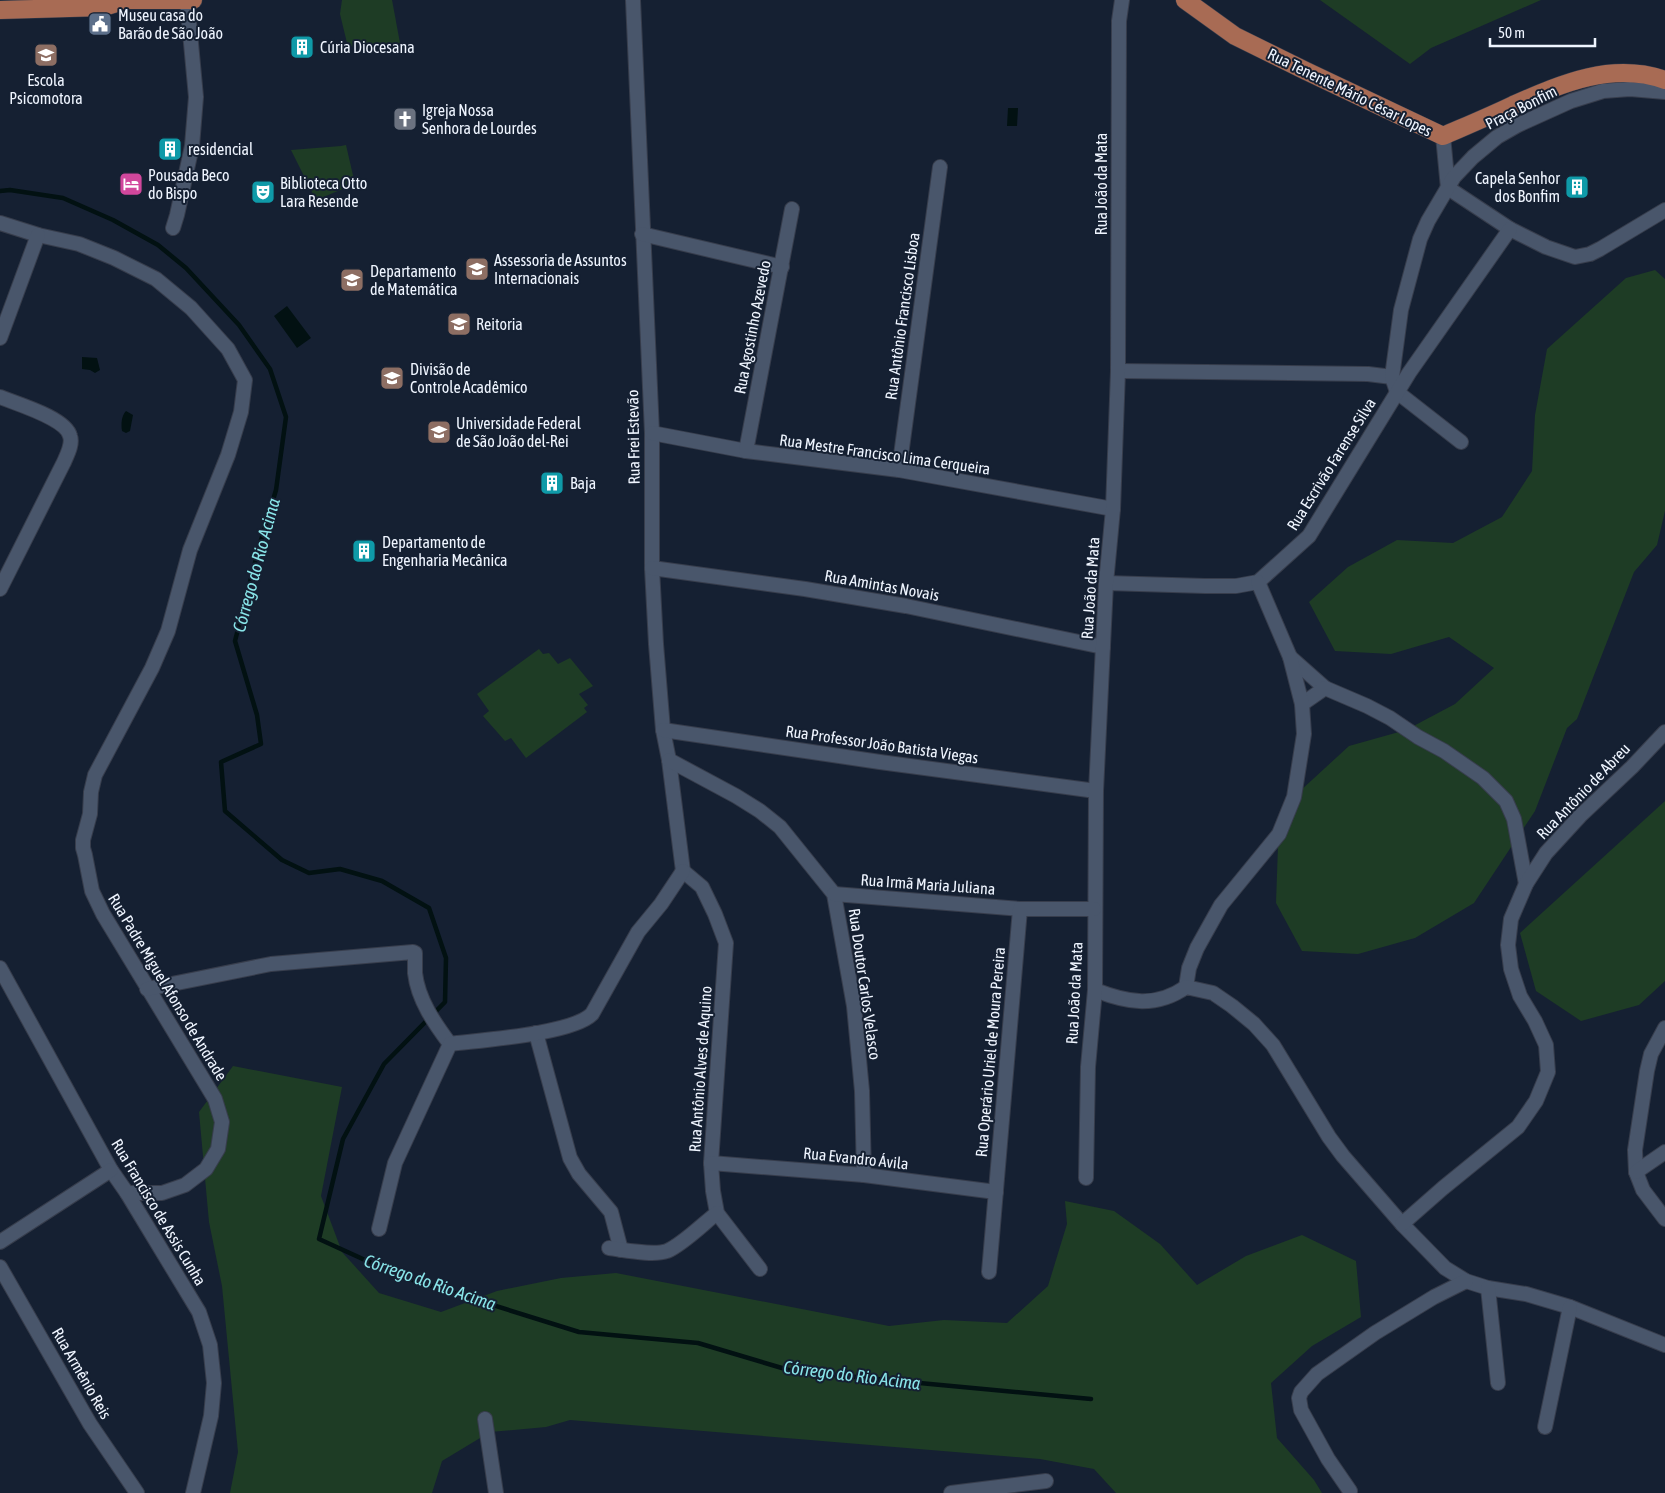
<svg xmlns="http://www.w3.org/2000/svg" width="1665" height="1493" font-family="'Asap Condensed',sans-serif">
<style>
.green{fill:#1e3c25}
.water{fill:#021112}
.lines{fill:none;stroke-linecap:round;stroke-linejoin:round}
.stream{stroke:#021112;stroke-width:4.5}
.minor-casing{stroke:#373d4c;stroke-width:16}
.major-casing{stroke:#373d4c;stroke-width:19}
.minor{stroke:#49566b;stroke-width:14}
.major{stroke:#a86b54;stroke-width:18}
.labels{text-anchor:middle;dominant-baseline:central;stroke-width:4;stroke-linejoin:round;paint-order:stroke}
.poi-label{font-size:16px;fill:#eff5ff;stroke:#152032;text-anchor:start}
.street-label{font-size:16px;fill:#eff5ff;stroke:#152032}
.water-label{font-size:18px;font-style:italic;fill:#89e5e9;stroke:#152032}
</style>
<rect width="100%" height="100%" fill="#152032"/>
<!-- green -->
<g class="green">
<path d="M342 0H392L400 43 356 49 347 43 340 14Z"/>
<path d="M1320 0H1541L1431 48 1410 64Z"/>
<path d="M346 145 355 184 316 200 291 150 341 146Z"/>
<path d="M1655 270 1665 279V511L1657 545 1634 572 1577 719 1567 728 1535 811 1474 903 1415 938 1358 954 1302 951 1276 903 1278 846 1300 791 1349 746 1406 730 1455 704 1494 668 1449 637 1391 654 1335 651 1309 602 1348 567 1397 540 1453 543 1502 517 1532 471 1535 415 1547 349 1626 278Z"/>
<path d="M539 649 543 654 549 653 558 664 570 658 593 686 579 694 588 705 584 708 587 712 526 758 511 738 505 741 483 716 489 711 477 694Z"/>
<path d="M1665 801V981L1639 1005 1581 1021 1536 991 1520 933Z"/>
<path d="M233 1066 342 1087 321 1196 342 1252 379 1293 441 1312 497 1291 561 1278 616 1273 889 1326 944 1320 1007 1323 1048 1286 1067 1224 1065 1201 1114 1211 1160 1244 1197 1285 1246 1256 1302 1235 1356 1261 1361 1317 1312 1346 1271 1383 1277 1438 1314 1480 1322 1493H1116L1094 1469 1040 1459 570 1420 546 1427 490 1432 442 1461 432 1493H230L238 1452 222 1286 209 1222 199 1112Z"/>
</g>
<!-- water -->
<g class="water">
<path d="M1008 108H1018L1017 126H1007Z"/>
<path d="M287 306 311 338 297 348 274 316Z"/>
<path d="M82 357 97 358 100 370 95 373 90 370 82 369Z"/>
<path d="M126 411 133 415 130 431 126 433 122 431C121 425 121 416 126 411Z"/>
</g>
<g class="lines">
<!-- stream -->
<path class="stream" d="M0 191 10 190 63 198 113 220 158 245 186 268 239 325 270 369 286 417 276 490 259 547 235 641 257 715 261 744 221 762 225 811 282 860 309 873 340 869 382 881 429 908 446 958 445 1002 384 1064 343 1139 319 1239 400 1276 579 1332 698 1343 792 1371 1091 1399"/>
<!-- minor casing -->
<g class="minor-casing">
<g id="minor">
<path d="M633 0 652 433V568L656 644 663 730 669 760 683 871"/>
<path d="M1443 136 1448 188"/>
<path d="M1448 188 1510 229 1546 247 1575 257 1590 254 1600 249 1665 210"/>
<path d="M0 223 38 235 79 244 114 258 156 279 191 308 228 349 245 380 241 412 228 455 190 550 168 631 152 668 95 775 91 792 90 814 83 840V848L85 855 92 891 103 914 215 1099 222 1122 218 1149 206 1169 185 1185 162 1193H127"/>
<path d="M173 228 177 215 192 146 196 97 187 0"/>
<path d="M642 234 782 267"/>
<path d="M0 338 38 235"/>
<path d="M1118 371 1368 374 1392 377"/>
<path d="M0 397C17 404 66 418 70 436 73 444 67 455 64 462L0 589"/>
<path d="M652 433 746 451 899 470 1113 509"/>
<path d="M1461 442 1397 392 1392 377 1401 310 1420 239 1428 221 1454 177 1473 157 1497 137 1518 125 1571 101 1603 91 1630 89 1665 92"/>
<path d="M746 451 792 209"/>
<path d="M899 470 940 167"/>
<path d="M652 568 805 589 906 606 1103 647"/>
<path d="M1106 583 1205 586H1236L1258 582 1309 536 1409 373 1510 229"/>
<path d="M1290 657 1325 688 1367 706 1390 718 1418 737 1444 751 1483 778 1506 801 1514 819 1526 884"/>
<path d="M1302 704 1325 688"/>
<path d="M663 730 880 762 1096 791"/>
<path d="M669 760 736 796 760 811 780 827 834 894 854 1006 862 1091 864 1175"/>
<path d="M683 871 702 887 715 914 726 943 711 1163 713 1191 717 1213 760 1269"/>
<path d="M834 894 1020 909"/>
<path d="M0 968 111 1170 127 1193 199 1312 210 1345 214 1383 211 1416 193 1493"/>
<path d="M1186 987 1189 968 1197 948 1221 905 1279 834 1294 797 1304 734 1302 704 1290 657 1258 582"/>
<path d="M147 989 271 964 413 952 415 953C415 960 415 967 415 973 418 1000 435 1024 450 1044"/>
<path d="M1095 990C1128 1003 1156 1008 1186 987L1213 993 1232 1006 1254 1024 1273 1045 1329 1137 1343 1156 1402 1224 1445 1268 1466 1281 1488 1288 1526 1294 1570 1307 1665 1345"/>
<path d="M1665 1028 1651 1054 1647 1071 1635 1150 1636 1172 1643 1190 1665 1219"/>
<path d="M536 1033 570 1158 579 1174 611 1212 621 1250"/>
<path d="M711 1163 864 1175 996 1192"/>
<path d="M1636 1172 1665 1152"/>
<path d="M1086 1178 1088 1067 1095 990 1096 791 1106 583 1113 509 1118 371 1119 21 1122 0"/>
<path d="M1402 1224 1443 1188 1518 1127 1536 1101 1548 1072 1546 1045 1535 1021 1520 996 1511 969 1508 945 1511 919 1526 884 1546 853 1580 816 1632 767 1665 732"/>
<path d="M379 1229 395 1163 450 1044C481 1040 572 1034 592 1014L638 932 661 904 683 871"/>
<path d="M0 1242 111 1170"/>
<path d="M609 1248C625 1250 653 1256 667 1251 682 1245 704 1223 717 1213"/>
<path d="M0 1267 90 1424 137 1493"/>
<path d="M989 1272 1020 909H1094"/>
<path d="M1488 1288 1498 1383"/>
<path d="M485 1419 496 1493"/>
<path d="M1545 1427 1570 1307"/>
<path d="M1350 1491 1328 1459 1301 1410 1299 1398 1301 1392 1317 1374 1375 1333 1434 1297 1466 1281"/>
<path d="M951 1493 1046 1481"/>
</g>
</g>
<!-- major casing -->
<g class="major-casing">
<g id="major">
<path d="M125 0H193"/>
<path d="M1185 0 1235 36 1306 71 1443 136C1466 126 1490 116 1513 105 1561 84 1612 61 1665 80"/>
<path d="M0 10 104 7 127 0"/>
</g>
</g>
<!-- minor -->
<use href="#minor" class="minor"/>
<!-- major -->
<use href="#major" class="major"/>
</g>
<!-- icons -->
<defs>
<g id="civic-square" transform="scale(1.25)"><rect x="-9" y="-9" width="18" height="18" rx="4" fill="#5c6f8a" stroke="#152032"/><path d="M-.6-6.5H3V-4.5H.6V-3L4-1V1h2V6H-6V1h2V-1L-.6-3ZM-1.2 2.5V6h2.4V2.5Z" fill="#fff"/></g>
<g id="building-square" transform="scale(1.25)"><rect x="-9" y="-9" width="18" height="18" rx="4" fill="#0f9aa8" stroke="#152032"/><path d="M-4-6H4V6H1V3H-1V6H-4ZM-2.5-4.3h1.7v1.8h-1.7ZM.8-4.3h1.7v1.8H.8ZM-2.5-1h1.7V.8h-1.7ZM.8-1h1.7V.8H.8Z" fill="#fff"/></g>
<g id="school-square" transform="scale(1.25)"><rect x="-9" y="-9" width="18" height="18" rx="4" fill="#8d6e63" stroke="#152032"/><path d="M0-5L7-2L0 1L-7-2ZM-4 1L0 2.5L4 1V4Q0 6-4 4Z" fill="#fff"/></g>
<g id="church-square" transform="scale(1.25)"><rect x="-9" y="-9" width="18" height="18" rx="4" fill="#6b7280" stroke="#152032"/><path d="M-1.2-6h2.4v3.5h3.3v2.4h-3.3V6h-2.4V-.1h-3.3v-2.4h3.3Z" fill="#fff"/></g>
<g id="hotel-square" transform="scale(1.25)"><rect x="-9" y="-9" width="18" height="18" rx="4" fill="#d1479c" stroke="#152032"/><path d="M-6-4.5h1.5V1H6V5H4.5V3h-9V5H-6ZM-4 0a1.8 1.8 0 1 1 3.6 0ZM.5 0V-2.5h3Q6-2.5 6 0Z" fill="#fff"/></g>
<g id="theatre-square" transform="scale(1.25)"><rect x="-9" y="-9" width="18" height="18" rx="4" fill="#0f9aa8" stroke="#152032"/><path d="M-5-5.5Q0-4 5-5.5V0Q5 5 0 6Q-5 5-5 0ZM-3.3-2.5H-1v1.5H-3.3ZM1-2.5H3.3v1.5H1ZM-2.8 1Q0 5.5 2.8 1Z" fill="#fff"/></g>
<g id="university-square" transform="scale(1.25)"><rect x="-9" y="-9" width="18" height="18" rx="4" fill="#8d6e63" stroke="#152032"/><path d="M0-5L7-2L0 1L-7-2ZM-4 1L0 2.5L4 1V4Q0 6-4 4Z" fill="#fff"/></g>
</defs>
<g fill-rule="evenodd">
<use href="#civic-square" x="100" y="24"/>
<use href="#building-square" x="302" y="47"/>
<use href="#school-square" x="46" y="55"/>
<use href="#church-square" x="405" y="119"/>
<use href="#building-square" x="170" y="149"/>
<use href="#hotel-square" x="131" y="184"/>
<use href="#building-square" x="1577" y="187"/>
<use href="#theatre-square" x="263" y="192"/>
<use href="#university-square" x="477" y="269"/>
<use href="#university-square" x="352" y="280"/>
<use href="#university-square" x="459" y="324"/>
<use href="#university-square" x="392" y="378"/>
<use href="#university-square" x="439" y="432"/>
<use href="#building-square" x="552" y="483"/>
<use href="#building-square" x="364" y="551"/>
</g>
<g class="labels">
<!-- poi labels -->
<g class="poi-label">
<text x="118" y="15">Museu casa do<tspan x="118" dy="18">Barão de São João</tspan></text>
<text x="320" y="47">Cúria Diocesana</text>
<text x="46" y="80" text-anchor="middle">Escola<tspan x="46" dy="18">Psicomotora</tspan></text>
<text x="422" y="110">Igreja Nossa<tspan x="422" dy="18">Senhora de Lourdes</tspan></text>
<text x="188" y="149">residencial</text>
<text x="148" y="175">Pousada Beco<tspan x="148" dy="18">do Bispo</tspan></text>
<text x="1560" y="178" text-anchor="end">Capela Senhor<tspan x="1560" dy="18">dos Bonfim</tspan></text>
<text x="280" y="183">Biblioteca Otto<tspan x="280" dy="18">Lara Resende</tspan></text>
<text x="494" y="260">Assessoria de Assuntos<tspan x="494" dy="18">Internacionais</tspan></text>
<text x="370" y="271">Departamento<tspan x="370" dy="18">de Matemática</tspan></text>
<text x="476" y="324">Reitoria</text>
<text x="410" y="369">Divisão de<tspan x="410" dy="18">Controle Acadêmico</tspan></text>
<text x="456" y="423">Universidade Federal<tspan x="456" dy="18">de São João del-Rei</tspan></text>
<text x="570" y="483">Baja</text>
<text x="382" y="542">Departamento de<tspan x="382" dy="18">Engenharia Mecânica</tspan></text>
</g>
<!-- street labels -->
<g class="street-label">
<text transform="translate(1350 92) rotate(26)">Rua Tenente Mário César Lopes</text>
<text transform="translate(1521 107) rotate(-27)">Praça Bonfim</text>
<text transform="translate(1101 184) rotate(-90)">Rua João da Mata</text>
<text transform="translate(902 316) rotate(-82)">Rua Antônio Francisco Lisboa</text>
<text transform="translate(752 327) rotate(-79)">Rua Agostinho Azevedo</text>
<text transform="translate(633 437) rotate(-91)">Rua Frei Estevão</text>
<text transform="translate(885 454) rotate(8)">Rua Mestre Francisco Lima Cerqueira</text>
<text transform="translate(1331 464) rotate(-58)">Rua Escrivão Farense Silva</text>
<text transform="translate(882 585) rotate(10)">Rua Amintas Novais</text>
<text transform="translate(1090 588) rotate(-86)">Rua João da Mata</text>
<text transform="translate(882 744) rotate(8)">Rua Professor João Batista Viegas</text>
<text transform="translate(1583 791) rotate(-46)">Rua Antônio de Abreu</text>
<text transform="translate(928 884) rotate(4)">Rua Irmã Maria Juliana</text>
<text transform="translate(865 984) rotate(82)">Rua Doutor Carlos Velasco</text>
<text transform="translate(168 987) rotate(59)">Rua Padre Miguel Afonso de Andrade</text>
<text transform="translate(1074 993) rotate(-87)">Rua João da Mata</text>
<text transform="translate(990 1052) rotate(-85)">Rua Operário Uriel de Moura Pereira</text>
<text transform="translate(700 1069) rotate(-86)">Rua Antônio Alves de Aquino</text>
<text transform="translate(856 1158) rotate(6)">Rua Evandro Ávila</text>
<text transform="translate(159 1212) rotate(59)">Rua Francisco de Assis Cunha</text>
<text transform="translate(82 1373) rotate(60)">Rua Armênio Reis</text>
</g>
<!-- water labels -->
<g class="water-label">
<text transform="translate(256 565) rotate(-75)">Córrego do Rio Acima</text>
<text transform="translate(430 1282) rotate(19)">Córrego do Rio Acima</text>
<text transform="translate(852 1375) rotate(7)">Córrego do Rio Acima</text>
</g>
</g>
<!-- scale -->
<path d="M1490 38v8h105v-8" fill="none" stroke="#eff5ff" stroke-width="2.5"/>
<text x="1498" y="38" font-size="15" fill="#eff5ff" stroke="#152032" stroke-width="4" paint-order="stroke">50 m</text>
</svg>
